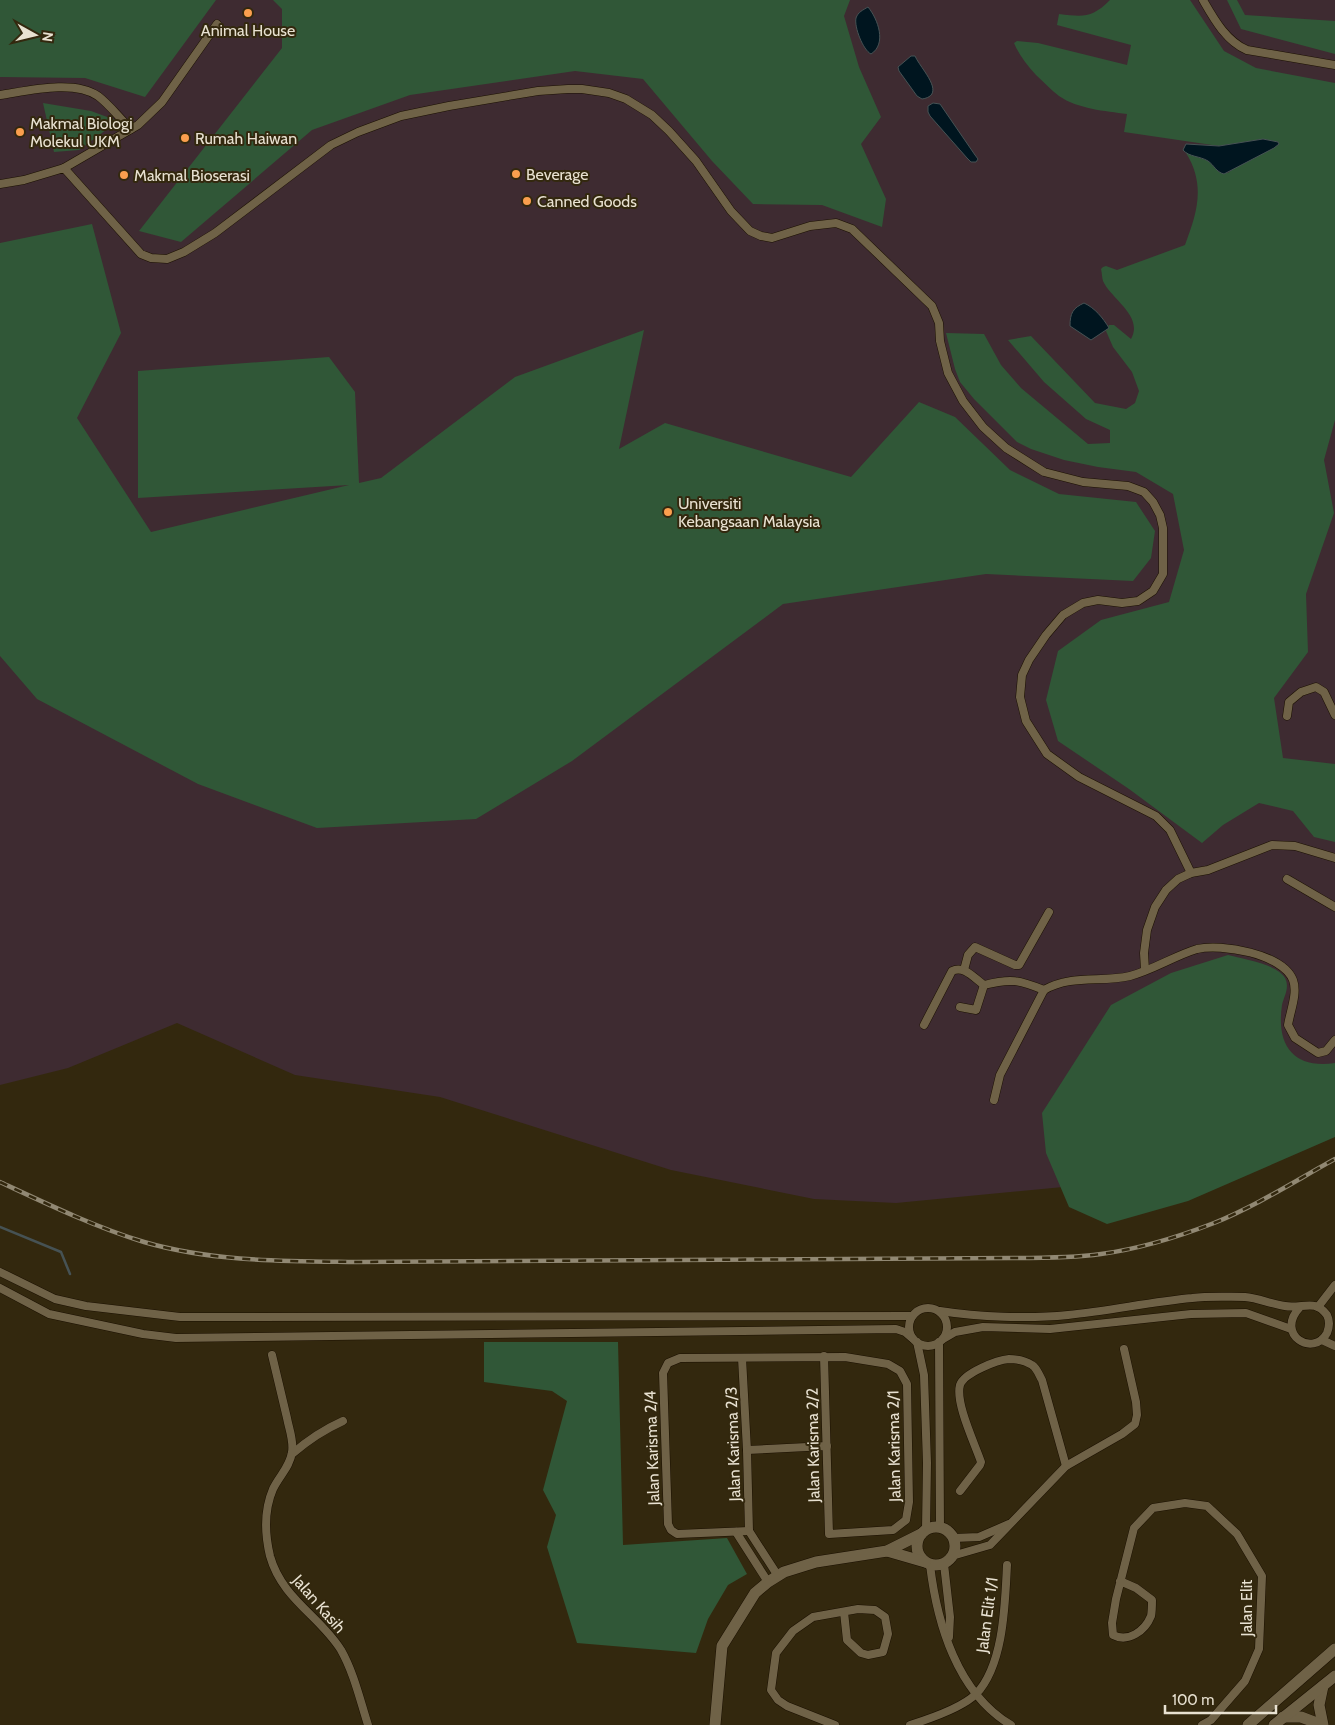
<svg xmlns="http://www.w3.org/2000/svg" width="1335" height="1725" font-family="Cabin,sans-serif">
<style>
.education{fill:#3e2b31}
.green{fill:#305737}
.water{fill:#00151f;stroke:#465254}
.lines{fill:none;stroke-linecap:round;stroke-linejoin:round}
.stream{stroke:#465254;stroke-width:2.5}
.street-casing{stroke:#1b1000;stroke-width:9}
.secondary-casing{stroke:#1b1000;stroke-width:12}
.street{stroke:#6f6247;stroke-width:8}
.secondary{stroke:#6f6247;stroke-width:11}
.rail-casing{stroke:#918873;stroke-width:4.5}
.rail{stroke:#33280e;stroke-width:2.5;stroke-dasharray:8;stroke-linecap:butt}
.poi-dot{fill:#fa9f4e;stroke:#33280e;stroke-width:2}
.labels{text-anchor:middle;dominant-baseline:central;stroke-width:4;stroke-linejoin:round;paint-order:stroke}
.poi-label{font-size:16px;fill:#e8e1d1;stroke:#33280e;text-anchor:start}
.street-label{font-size:16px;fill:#e8e1d1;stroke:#33280e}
</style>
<rect width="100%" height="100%" fill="#33280e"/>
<!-- education -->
<path class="education" d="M0 0H1335V1089L1084 1185 896 1203 814 1199 671 1170 440 1097 295 1075 177 1023 68 1068 0 1085Z"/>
<!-- green -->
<g class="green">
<path d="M0 0H216L145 97 85 78 0 77Z"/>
<path d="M273 0H850L844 16 859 67 881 117 861 144 886 199 882 227 822 205 753 204 712 161 643 79 575 71 410 95 312 130 181 242 139 231 282 48V9Z"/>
<path d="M1110 0H1190L1224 51 1256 68 1335 83V420L1324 460 1334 513 1306 594 1308 652 1274 698 1283 758 1335 764V842L1314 837 1293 811 1259 803 1223 825 1202 843 1129 789 1058 741 1046 700 1058 651 1101 620 1169 602 1184 550 1173 494 1136 472 1098 467 1064 460 1031 449 1017 442 974 399 960 382 955 369 946 333 984 334 1001 365 1021 388 1088 444 1110 443V430L1086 419 1044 382 1008 340 1031 336 1095 403 1126 409 1135 403 1139 391 1132 372 1113 347 1106 331 1109 325H1114L1131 339C1144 316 1111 299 1103 281 1102 278 1102 273 1101 269L1103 267 1106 266 1117 270 1185 245C1197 213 1206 185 1186 153L1209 161 1219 172 1228 173 1235 167 1279 144 1278 142 1263 139 1219 146 1124 132 1127 114C1105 111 1078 109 1059 96 1051 90 1044 82 1036 75 1027 65 1019 55 1014 43L1017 41 1038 43 1127 65 1131 45 1057 25 1059 14C1084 17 1092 18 1110 0Z"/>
<path d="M1227 0H1237L1245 15 1335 21V54L1241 29Z"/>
<path d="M43 103 91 111 118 121 79 150 54 152Z"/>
<path d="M92 224 121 333 77 418 151 532 349 485 138 498V371L329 357 355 392 359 483 381 478 515 377 644 330 619 449 665 423 851 477 919 402 955 417 1010 470 1059 494 1136 502 1155 531 1151 558 1133 581 986 574 783 604 572 761 476 819 317 828 198 784 37 699 0 656V243Z"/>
<path d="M1228 955C1243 959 1277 964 1285 978 1290 988 1284 996 1282 1005 1276 1045 1293 1069 1335 1063V1137L1188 1201 1107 1224 1069 1207 1046 1153 1042 1113 1111 1005 1171 973Z"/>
<path d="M484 1342H618L623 1545 727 1538 747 1574 728 1585 708 1619 696 1653 577 1643 547 1547 556 1515 543 1490 567 1401 552 1391 484 1382Z"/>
</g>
<!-- water -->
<g class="water">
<path d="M868 7C878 19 887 44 871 54 863 50 854 27 856 18 858 12 863 10 868 7Z"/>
<path d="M911 56H915C920 68 948 95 922 99L917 96 899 71 898 67Z"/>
<path d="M933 103 940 104 975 155 978 159 976 162H971L967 158 930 116 928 112V106Z"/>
<path d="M1263 139 1278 142 1279 144 1274 148 1224 174C1216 172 1214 165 1208 161 1200 156 1189 157 1183 150L1186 144 1219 146Z"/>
<path d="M1084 303C1095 308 1103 318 1109 328L1091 340 1070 326C1070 313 1073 308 1084 303Z"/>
</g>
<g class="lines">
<!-- stream -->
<path class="stream" d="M0 1227 61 1252 70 1274"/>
<!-- street casing -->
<g class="street-casing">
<g id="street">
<path d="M1203 0C1214 19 1226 41 1247 50L1335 65"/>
<path d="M0 95C27 91 74 79 98 96 110 105 120 119 131 129"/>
<path d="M64 168 138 125 162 102 217 24"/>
<path d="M0 184 24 180 64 168 141 254 151 258 167 259 184 252 215 233 331 145 358 132 401 116 449 106 538 91 568 89H582L609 93 626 99 652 115 669 131 696 161 731 211 750 231 761 236 772 238 810 226 836 223 852 229 932 306 939 323 940 341 948 373 963 401 983 427 1006 448 1044 472 1083 482 1128 486 1144 492 1153 502 1160 515 1163 528V574L1153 591 1138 601 1122 603 1098 600 1083 603 1063 615 1046 635 1029 660 1022 675 1020 697 1026 721 1047 754 1079 777 1156 816 1170 830 1191 873"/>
<path d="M1287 716 1289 702 1301 692 1316 687 1324 692 1335 715"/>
<path d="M1287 879 1335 907"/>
<path d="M964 970 968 955 975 947 1015 965H1019L1049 912"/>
<path d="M1145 970 1144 953 1147 930 1155 907 1166 890 1178 879 1191 873 1208 870 1272 845 1295 846 1335 858"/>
<path d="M960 1007 976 1010 984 985"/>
<path d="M924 1025 952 971C964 965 974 978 984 985 1011 978 1019 980 1044 990"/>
<path d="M994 1100 1000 1075 1044 990C1072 974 1101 983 1130 976 1153 970 1174 956 1197 949 1221 943 1283 954 1293 980 1298 993 1290 1012 1288 1025L1295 1038 1318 1053 1326 1051 1335 1040"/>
<path d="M0 1272 55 1299 86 1306 180 1317 912 1316"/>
<path d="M0 1288 49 1314 143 1334 176 1338 896 1329 905 1332 912 1338"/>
<path d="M1318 1307 1335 1285"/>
<circle cx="928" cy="1327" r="19"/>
<path d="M940 1311C979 1317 1028 1319 1068 1315 1109 1311 1150 1302 1192 1298 1209 1296 1227 1297 1245 1297 1258 1298 1271 1304 1285 1306 1295 1308 1308 1304 1315 1306 1320 1307 1324 1311 1327 1315 1330 1321 1329 1328 1327 1333 1314 1358 1274 1335 1300 1307"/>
<path d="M943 1339 955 1332 983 1327 1050 1329 1191 1314 1246 1313 1291 1329"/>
<path d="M1322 1340 1335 1346"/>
<path d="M917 1342 924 1375 927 1463 926 1530"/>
<path d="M939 1342 940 1527"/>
<path d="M272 1355C277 1376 282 1397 287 1418 289 1429 294 1441 292 1452 290 1467 279 1476 273 1489 264 1510 265 1535 270 1556 282 1599 320 1616 341 1650 354 1673 360 1700 368 1725"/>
<path d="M742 1358 747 1450 749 1531"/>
<path d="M747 1450 827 1446"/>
<path d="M292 1454C308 1440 323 1430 343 1421"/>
<path d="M960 1491 980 1465 981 1462C975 1444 955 1403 960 1385 964 1373 997 1360 1009 1359 1017 1359 1026 1361 1032 1365 1037 1368 1039 1375 1042 1380L1066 1466"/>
<path d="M749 1531 677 1534 671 1530 668 1524 663 1373 668 1363 680 1358 845 1357 888 1364 900 1371 907 1384 909 1502 906 1520 893 1530 829 1534 824 1356"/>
<path d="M749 1531 778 1576"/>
<path d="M736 1532 768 1582"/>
<path d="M954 1538 979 1537 1009 1524"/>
<path d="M952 1556 990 1545 1066 1466 1122 1434 1135 1424 1137 1415 1136 1402 1124 1349"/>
<path d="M944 1564 950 1617 949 1637"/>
<path d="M930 1565C937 1623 957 1693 1011 1725"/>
<path d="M1120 1581 1136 1588 1152 1600C1152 1605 1152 1611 1151 1616 1145 1631 1128 1643 1113 1635L1112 1623 1116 1599 1134 1528 1153 1508 1185 1503 1207 1506 1237 1534 1262 1576 1259 1649 1245 1681 1211 1720 1202 1725"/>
<path d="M835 1725 787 1706 778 1700 771 1690 776 1653 793 1631 813 1617 858 1609 875 1610 885 1617 888 1634 883 1652 868 1655 861 1653 847 1640 844 1612"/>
<path d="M910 1725C929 1719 962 1708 976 1694 1004 1665 1005 1603 1007 1565"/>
</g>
</g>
<!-- secondary casing -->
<g class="secondary-casing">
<g id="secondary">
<circle cx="936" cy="1546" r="19"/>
<path d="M887 1551 925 1562"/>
<path d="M1323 1686 1319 1705 1323 1725"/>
<path d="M1283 1717H1301L1322 1725"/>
<path d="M715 1725 722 1646 755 1593 768 1582 784 1572 816 1562 887 1551 921 1534"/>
<path d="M1248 1725 1335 1649"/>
<path d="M1274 1725 1335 1676"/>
</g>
</g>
<!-- street -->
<use href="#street" class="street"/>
<!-- secondary -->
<use href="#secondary" class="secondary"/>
<!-- rail casing -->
<g class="rail-casing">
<path id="rail" d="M0 1182C47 1204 95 1227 144 1242 213 1262 285 1261 356 1262L1013 1258C1042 1258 1072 1258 1101 1254 1139 1249 1178 1237 1214 1223 1256 1206 1295 1181 1335 1159"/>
</g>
<!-- rail -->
<use href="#rail" class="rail"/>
</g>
<!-- markers -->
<g class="poi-dot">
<circle cx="248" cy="13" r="5"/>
<circle cx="20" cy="132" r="5"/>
<circle cx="185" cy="138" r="5"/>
<circle cx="516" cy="174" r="5"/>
<circle cx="124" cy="175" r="5"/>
<circle cx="527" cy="201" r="5"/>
<circle cx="668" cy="512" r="5"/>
</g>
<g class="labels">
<!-- poi labels -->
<g class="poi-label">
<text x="248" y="30" text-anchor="middle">Animal House</text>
<text x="30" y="123">Makmal Biologi<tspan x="30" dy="18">Molekul UKM</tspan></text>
<text x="195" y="138">Rumah Haiwan</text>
<text x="526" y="174">Beverage</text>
<text x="134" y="175">Makmal Bioserasi</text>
<text x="537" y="201">Canned Goods</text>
<text x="678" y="503">Universiti<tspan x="678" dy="18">Kebangsaan Malaysia</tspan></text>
</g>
<!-- street labels -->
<g class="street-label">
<text transform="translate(733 1444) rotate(-92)">Jalan Karisma 2/3</text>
<text transform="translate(813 1445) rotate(-91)">Jalan Karisma 2/2</text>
<text transform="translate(894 1446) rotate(-91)">Jalan Karisma 2/1</text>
<text transform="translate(652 1448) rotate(-92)">Jalan Karisma 2/4</text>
<text transform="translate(319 1604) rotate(49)">Jalan Kasih</text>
<text transform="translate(1246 1608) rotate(-90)">Jalan Elit</text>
<text transform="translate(987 1615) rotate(-82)">Jalan Elit 1/1</text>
</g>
</g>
<!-- north arrow -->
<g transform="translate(35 35) rotate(98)" stroke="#33280e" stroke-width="4" paint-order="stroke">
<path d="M0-4L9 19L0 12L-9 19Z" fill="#e8e1d1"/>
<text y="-8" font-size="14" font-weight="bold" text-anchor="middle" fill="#e8e1d1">N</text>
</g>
<!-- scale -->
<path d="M1165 1705v8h111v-8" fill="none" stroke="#e8e1d1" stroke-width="2.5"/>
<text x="1172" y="1705" font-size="15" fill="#e8e1d1" stroke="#33280e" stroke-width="4" paint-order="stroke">100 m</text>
</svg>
